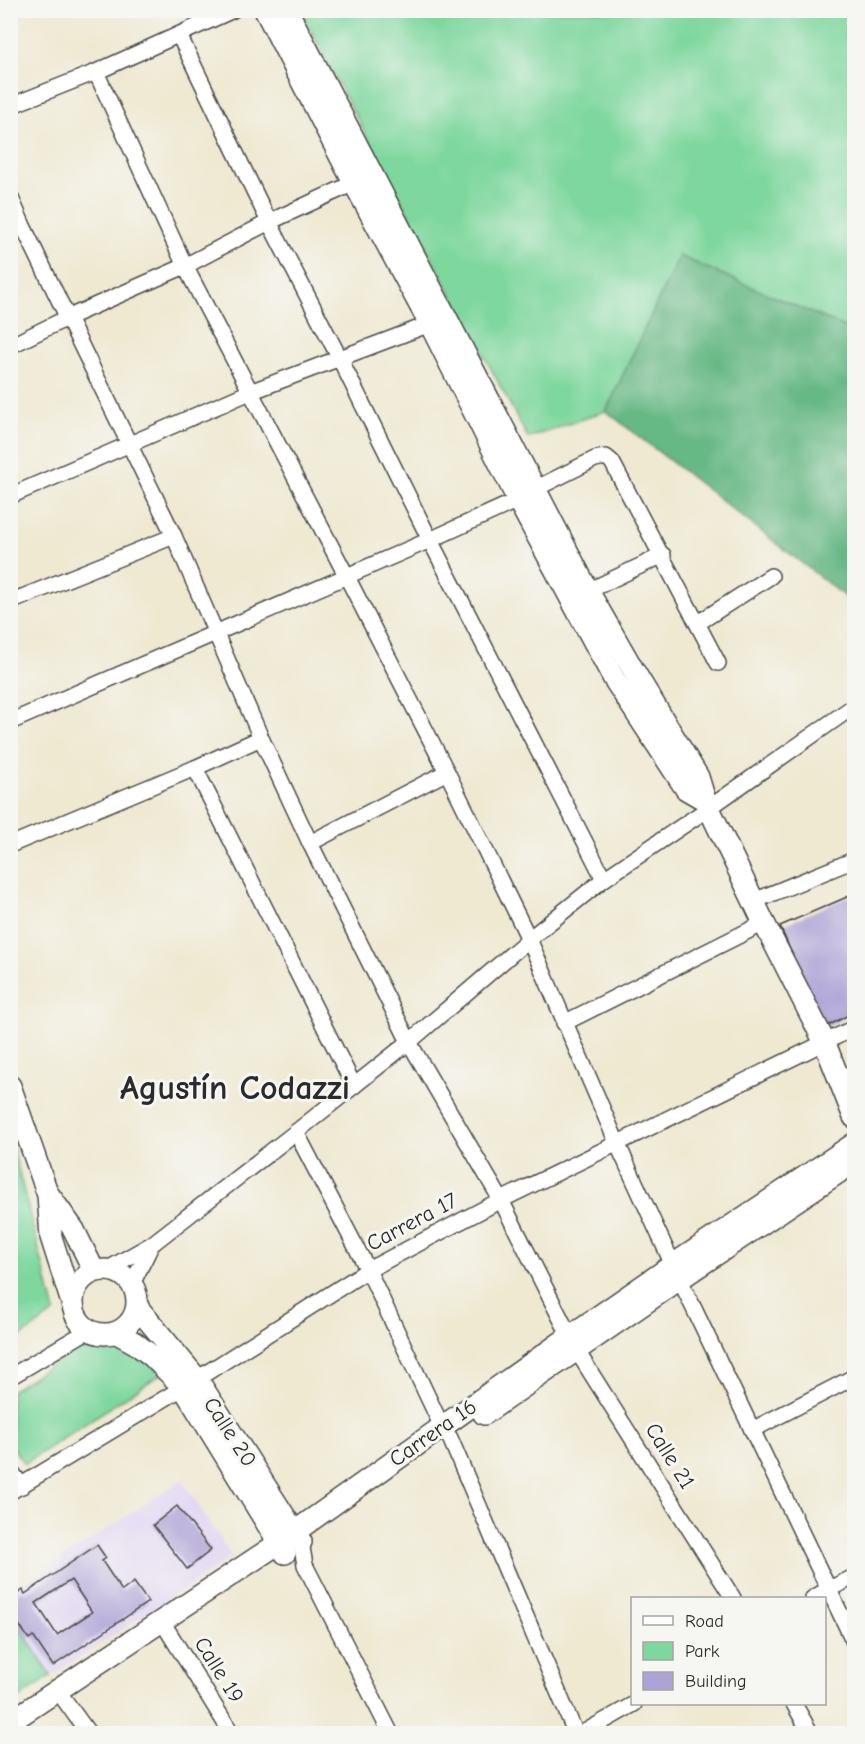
<svg xmlns="http://www.w3.org/2000/svg" width="865" height="1744" font-family="'Comic Neue',sans-serif">
<style>
.built{fill:#e0d4f4}
.green{fill:#7ed79d;stroke:#548164;stroke-width:1.5}
.forest{fill:#66b884;stroke:#487258;stroke-width:1.5}
.building{fill:#ada3d7;fill-rule:evenodd}
.lines{fill:none;stroke-linecap:round;stroke-linejoin:round}
.street-casing{stroke:#484844;stroke-width:18}
.secondary-casing{stroke:#484844;stroke-width:24}
.street{stroke:#fff;stroke-width:15}
.secondary{stroke:#fff;stroke-width:21}
.labels{text-anchor:middle;dominant-baseline:central;stroke-width:6;stroke-linejoin:round;paint-order:stroke}
.street-label{font-size:22px;fill:#2b2b2b;stroke:#f6f6f2}
.town-label{font-size:34px;font-weight:bold;fill:#2b2b2b;stroke:#f6f6f2}
</style>
<rect width="100%" height="100%" fill="#f6f6f2"/>
<filter id="ink" filterUnits="userSpaceOnUse"><feTurbulence type="fractalNoise" baseFrequency=".0167" numOctaves="2"/><feDisplacementMap in="SourceGraphic" scale="12" xChannelSelector="R" yChannelSelector="G"/><feConvolveMatrix kernelMatrix="1 2 1 2 8 2 1 2 1" color-interpolation-filters="sRGB"/></filter>
<filter id="wash" filterUnits="userSpaceOnUse"><feTurbulence type="fractalNoise" baseFrequency=".008" numOctaves="4" result="noise"/><feDisplacementMap in="SourceGraphic" scale="24" xChannelSelector="R" yChannelSelector="G"/><feGaussianBlur stdDeviation="1.35" result="paint"/><feColorMatrix in="noise" values="0 0 0 0 0 0 0 0 0 0 0 0 0 0 0 0 0 1.4 0 .05"/><feComposite in="paint" operator="in"/></filter>
<g filter="url(#wash)">
<rect width="100%" height="100%" fill="#efe9d2"/>
<!-- built -->
<path class="built" d="M182 1480 232 1557 51 1676 11 1614V1592Z"/>
<!-- green -->
<g class="green">
<path d="M301 11H854V331L679 256 606 411 528 438 320 49Z"/>
<path d="M11 1141 55 1312 11 1344H10Z"/>
<path d="M92 1338 108 1342 118 1341 164 1372 24 1464 11 1445V1391Z"/>
<path d="M11 1614 51 1676 11 1704H10Z"/>
</g>
<!-- forest -->
<path class="forest" d="M679 256 854 331V593L847 598 606 411Z"/>
<g id="blocks">
<!-- building -->
<g class="building">
<path d="M854 894V1012L824 1028 780 926Z"/>
<path d="M177 1506 211 1550 187 1569 153 1525Z"/>
<path d="M97 1545 106 1558 102 1561 122 1591 134 1582 148 1602 53 1666 33 1636 29 1639 10 1612V1599L23 1590 25 1594ZM71 1580 92 1612 57 1635 36 1603Z"/>
</g>
</g>
</g>
<g filter="url(#ink)">
<use href="#blocks" fill-opacity="0" stroke="#484844" stroke-width="1.5"/>
<g class="lines">
<!-- street casing -->
<g class="street-casing">
<g id="street">
<path d="M179 35 269 222 339 357 430 540 604 879"/>
<path d="M96 72 185 266 346 575 447 772 529 939 617 1143 673 1265 854 1642"/>
<path d="M10 106 96 72 233 10"/>
<path d="M10 196 23 226 174 536 261 738 310 843 409 1042 501 1200 577 1351 733 1598"/>
<path d="M10 346 69 317 185 266 269 222 354 183H364"/>
<path d="M10 496 250 392 438 321"/>
<path d="M588 591 663 555"/>
<path d="M10 602 174 536"/>
<path d="M698 623 771 576"/>
<path d="M10 722 430 540 518 500 535 489 595 459 606 457 612 462 718 663"/>
<path d="M195 768 354 1086"/>
<path d="M310 843 447 772"/>
<path d="M10 845 195 768 261 738"/>
<path d="M754 901 854 860"/>
<path d="M564 1023 764 923"/>
<path d="M296 1132 368 1270 442 1427 450 1438 576 1734"/>
<path d="M108 1269 152 1244 296 1132 409 1042 529 939 604 879 709 808 854 706"/>
<path d="M132 1284 152 1244"/>
<path d="M10 1377 89 1330"/>
<path d="M752 1430 854 1377"/>
<path d="M10 1470 22 1486"/>
<path d="M10 1492 197 1379 368 1270 501 1200 854 1028"/>
<path d="M301 1542 305 1565 391 1734"/>
<path d="M813 1598 829 1589 854 1577"/>
<path d="M168 1631 232 1734"/>
<path d="M58 1691 89 1734"/>
<path d="M794 1704 811 1734"/>
<path d="M581 1734 634 1704"/>
</g>
</g>
<!-- secondary casing -->
<g class="secondary-casing">
<g id="secondary">
<path d="M265 10 354 183 430 324 518 500 614 679 686 789 705 800"/>
<path d="M287 10 588 591 635 673 698 777 705 800 764 923 824 1041 854 1117"/>
<path d="M10 1086 48 1195 51 1237 73 1306"/>
<path d="M49 1195 74 1230 94 1271"/>
<circle cx="105" cy="1302" r="32"/>
<path d="M138 1308 197 1379 301 1542"/>
<path d="M117 1333 135 1343 153 1357 183 1387 285 1553"/>
<path d="M484 1414 681 1278 854 1162"/>
<path d="M10 1722 279 1543 570 1336 673 1265 854 1144"/>
</g>
</g>
<!-- street -->
<use href="#street" class="street"/>
<!-- secondary -->
<use href="#secondary" class="secondary"/>
</g>
</g>
<g class="labels">
<!-- street labels -->
<g class="street-label">
<text transform="translate(412 1222) rotate(-28)">Carrera 17</text>
<text transform="translate(230 1432) rotate(57)">Calle 20</text>
<text transform="translate(433 1433) rotate(-35)">Carrera 16</text>
<text transform="translate(670 1456) rotate(58)">Calle 21</text>
<text transform="translate(219 1670) rotate(58)">Calle 19</text>
</g>
<!-- town labels -->
<g class="town-label">
<text x="235" y="1088">Agustín Codazzi</text>
</g>
</g>
<!-- margin -->
<rect width="865" height="1744" fill="none" stroke="#f6f6f2" stroke-width="36"/>
<!-- legend -->
<rect x="631" y="1597" width="195" height="108" fill="#f6f6f2" stroke="#a5a5a2" stroke-width="1.5"/>
<rect x="643" y="1616" width="30" height="9" fill="#ffffff" stroke="#a5a5a2" stroke-width="1.5"/>
<text x="685" y="1627" font-size="18" fill="#2b2b2b">Road</text>
<rect x="643" y="1642" width="30" height="18" fill="#7ed79d" stroke="#a5a5a2" stroke-width="1.5"/>
<text x="685" y="1657" font-size="18" fill="#2b2b2b">Park</text>
<rect x="643" y="1672" width="30" height="18" fill="#ada3d7" stroke="#a5a5a2" stroke-width="1.5"/>
<text x="685" y="1687" font-size="18" fill="#2b2b2b">Building</text>
</svg>
